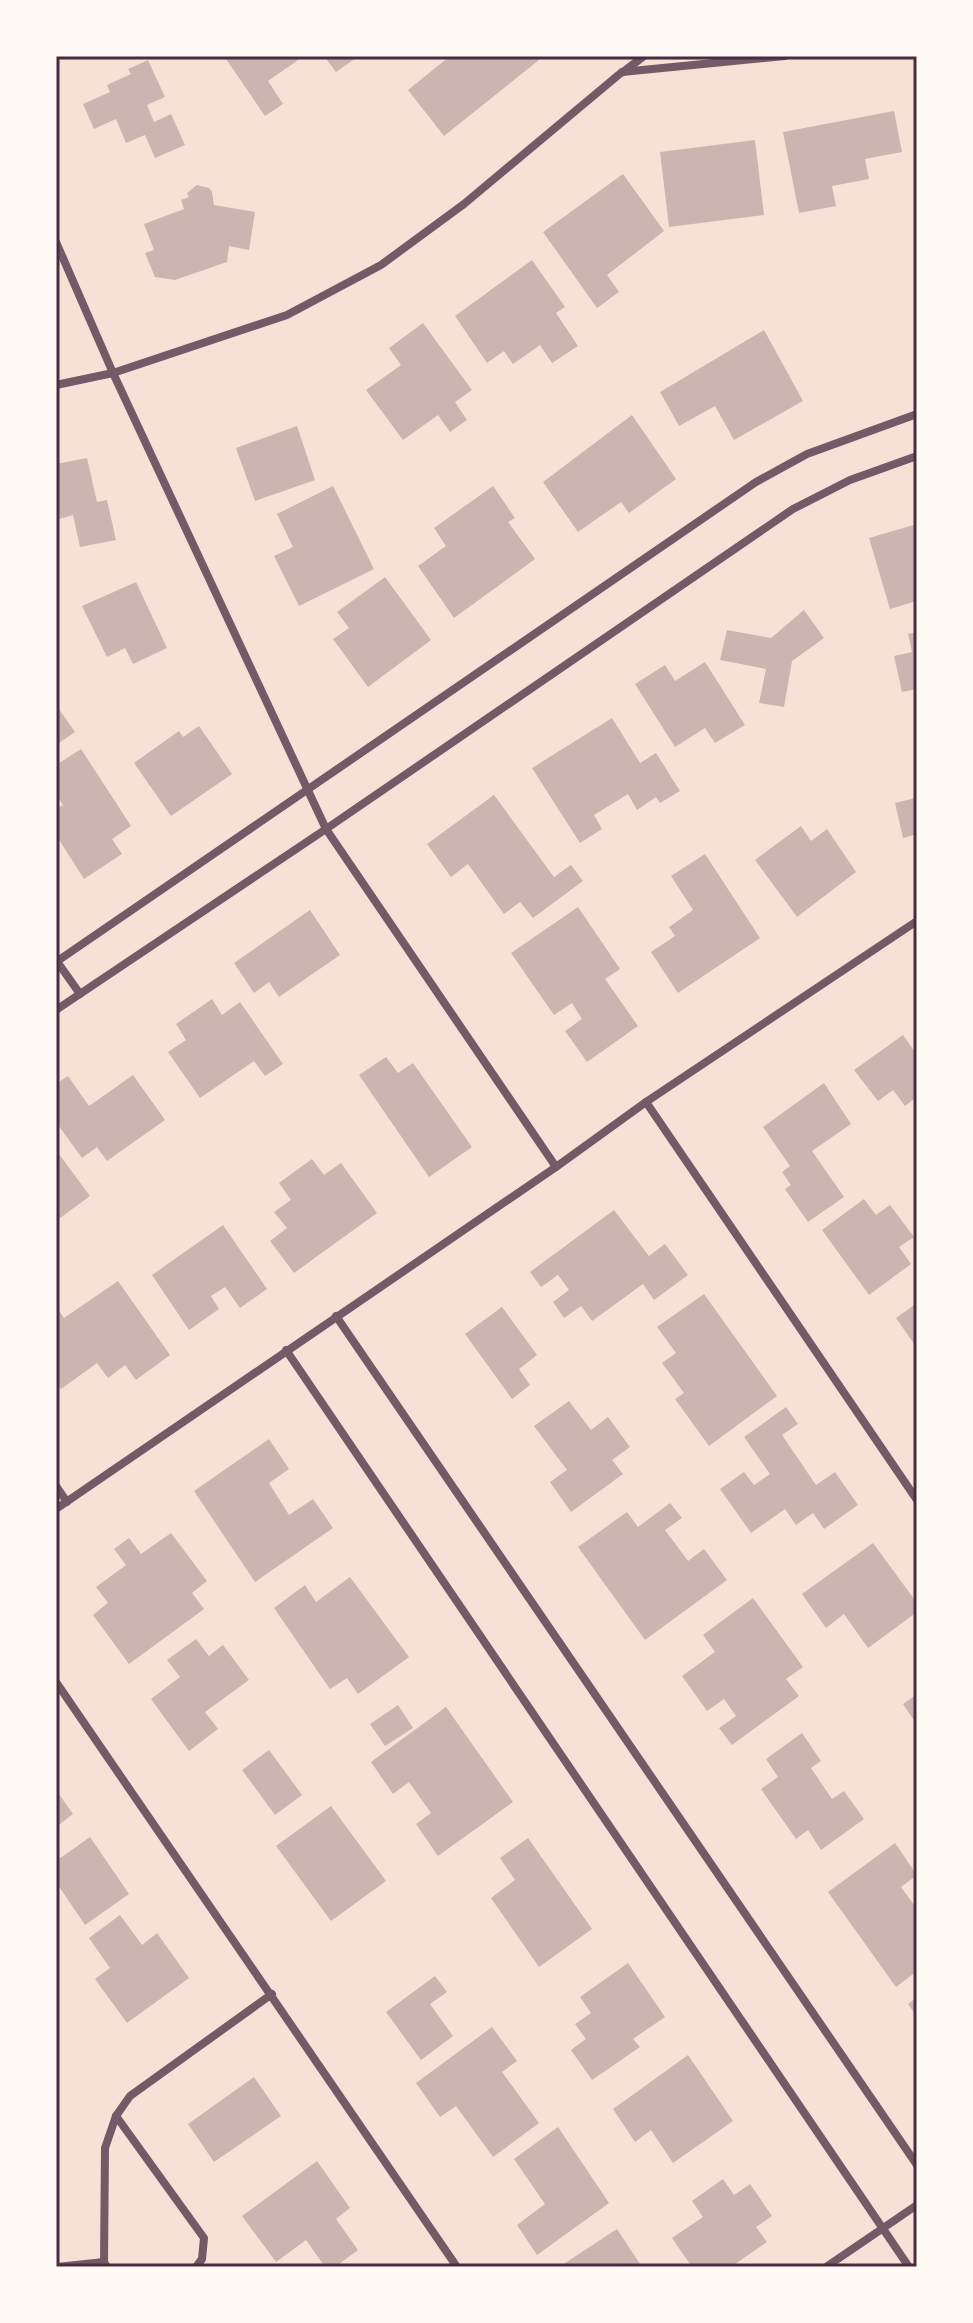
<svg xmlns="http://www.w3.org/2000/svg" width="973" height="2323" font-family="'Fira Sans Condensed',sans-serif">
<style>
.building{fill:#ccb4b1}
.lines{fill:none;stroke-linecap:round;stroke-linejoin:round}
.minor{stroke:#755966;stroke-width:8}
.neatline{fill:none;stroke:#4a2c40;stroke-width:3}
</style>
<rect width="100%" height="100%" fill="#f7e1d7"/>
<!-- building -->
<g class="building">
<path d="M224 56H304L268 81 283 104 265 116Z"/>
<path d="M324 56H359L336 72Z"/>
<path d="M450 56H544L444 136 408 90Z"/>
<path d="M148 60 165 97 147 105 154 122 171 114 185 145 155 158 145 135 126 143 116 119 94 129 83 104 110 92 107 85 131 74 128 69Z"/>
<path d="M894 111 902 152 865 159 869 179 832 186 836 206 799 213 783 132Z"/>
<path d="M755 140 764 215 669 227 660 152Z"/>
<path d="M623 174 664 231 607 275 619 292 597 308 543 232Z"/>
<path d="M197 185 209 188 212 192 214 205 255 212 249 250 229 246 227 262 175 280 155 277 145 253 154 250 144 224 184 209 181 200 189 197 187 193Z"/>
<path d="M532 260 565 307 556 313 578 346 552 363 540 345 513 364 504 351 487 363 455 316Z"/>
<path d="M423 323 472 390 455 402 467 420 450 432 438 415 403 440 366 390 401 365 389 348Z"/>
<path d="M764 330 803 401 734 440 715 406 679 426 660 392Z"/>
<path d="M632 415 676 479 629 513 621 502 578 532 543 482Z"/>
<path d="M297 426 315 480 255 501 236 448Z"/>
<path d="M87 458 97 502 107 500 116 540 80 547 73 515 56 520V464Z"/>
<path d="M333 486 374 569 299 606 274 556 293 547 277 514Z"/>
<path d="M493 486 515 518 508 522 535 559 454 618 418 566 446 546 434 528Z"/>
<path d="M917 524V601L890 609 869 538Z"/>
<path d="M385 577 431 640 368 687 333 639 349 628 337 612Z"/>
<path d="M136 582 167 648 133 664 125 648 107 657 82 606Z"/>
<path d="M804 610 824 638 792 661 784 707 759 703 766 669 720 660 727 630 771 638Z"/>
<path d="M917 632V689L902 692 894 656 912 652 908 634Z"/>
<path d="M705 662 745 725 715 743 705 728 675 747 635 684 665 665 675 681Z"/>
<path d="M56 705 75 732 56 745Z"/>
<path d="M612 718 640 763 656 753 680 791 660 803 656 797 637 810 628 794 594 815 602 829 580 843 532 768Z"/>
<path d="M199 726 232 774 171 816 134 763 179 731 183 737Z"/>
<path d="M81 749 131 826 112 839 122 854 84 879 56 835V809L63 805 56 794V765Z"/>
<path d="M494 795 554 877 571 865 583 881 533 918 520 902 504 914 468 864 451 877 427 844Z"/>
<path d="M915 798 917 834 903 838 895 803Z"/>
<path d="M801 826 811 841 827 829 856 872 797 917 755 860Z"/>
<path d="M705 854 760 938 678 993 651 952 675 936 669 927 693 910 671 876Z"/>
<path d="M578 907 620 969 605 979 638 1026 587 1062 565 1031 582 1019 572 1003 554 1015 511 953Z"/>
<path d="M310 910 340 955 279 997 269 982 254 993 234 963Z"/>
<path d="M212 999 222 1015 240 1002 283 1064 265 1076 254 1061 200 1098 168 1052 186 1040 176 1024Z"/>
<path d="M903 1035 917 1055V1097L905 1106 893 1090 878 1101 854 1070Z"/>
<path d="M386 1057 398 1073 413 1063 472 1147 429 1177 359 1075Z"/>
<path d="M133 1075 165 1120 107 1161 97 1147 82 1158 56 1122V1084L68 1076 89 1106Z"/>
<path d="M824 1083 851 1124 812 1151 844 1197 808 1222 785 1189 791 1185 782 1172 790 1166 763 1127Z"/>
<path d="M56 1150 90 1196 56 1221Z"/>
<path d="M312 1159 324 1175 341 1163 377 1213 294 1273 270 1241 287 1228 274 1212 291 1200 279 1183Z"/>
<path d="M864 1199 876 1215 890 1205 914 1237 899 1247 911 1264 869 1295 822 1230Z"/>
<path d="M614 1210 649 1256 665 1244 688 1275 654 1300 643 1284 592 1321 581 1306 564 1318 553 1302 569 1290 558 1275 541 1287 530 1272Z"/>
<path d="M223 1225 267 1289 240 1308 225 1287 211 1296 219 1309 189 1330 152 1275Z"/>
<path d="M118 1281 170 1355 136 1380 125 1365 108 1378 97 1363 61 1389 56 1382V1306L64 1318Z"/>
<path d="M704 1294 777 1396 709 1446 675 1399 684 1393 662 1363 676 1353 657 1327Z"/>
<path d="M917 1303V1348L896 1318Z"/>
<path d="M502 1307 537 1355 519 1369 530 1385 512 1399 465 1334Z"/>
<path d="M569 1401 591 1430 608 1417 630 1447 612 1460 623 1474 571 1512 550 1482 567 1470 534 1426Z"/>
<path d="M786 1407 798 1424 782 1435 816 1485 835 1472 858 1505 824 1529 813 1513 796 1525 785 1509 751 1533 720 1489 744 1472 754 1485 770 1474 744 1437Z"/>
<path d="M269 1439 289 1469 269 1483 289 1515 313 1499 333 1528 255 1582 194 1491Z"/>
<path d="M670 1503 682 1518 665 1530 688 1561 704 1549 727 1580 645 1640 578 1547 627 1512 638 1527Z"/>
<path d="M171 1533 207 1581 192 1593 204 1609 129 1664 93 1615 108 1603 96 1587 126 1565 114 1549 129 1538 141 1554Z"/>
<path d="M873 1543 917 1603V1612L868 1648 844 1614 826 1628 802 1594Z"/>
<path d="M350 1577 409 1657 358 1694 347 1678 330 1689 274 1608 305 1585 316 1602Z"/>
<path d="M753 1598 803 1667 786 1679 799 1696 732 1745 719 1728 736 1716 724 1699 707 1711 682 1676 715 1652 703 1635Z"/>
<path d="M196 1639 209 1656 223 1645 249 1680 205 1712 218 1729 189 1751 151 1699 180 1677 167 1660Z"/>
<path d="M917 1694V1725L903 1704Z"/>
<path d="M398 1705 413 1728 385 1746 370 1724Z"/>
<path d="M446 1707 513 1802 438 1856 416 1824 431 1813 409 1782 393 1794 371 1762Z"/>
<path d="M802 1733 821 1761 811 1768 832 1799 844 1791 864 1819 821 1850 808 1830 796 1839 761 1789 778 1777 766 1759Z"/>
<path d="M269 1750 302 1795 275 1815 242 1770Z"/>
<path d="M56 1790 73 1814 56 1827Z"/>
<path d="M331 1806 386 1881 331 1921 276 1846Z"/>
<path d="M90 1837 129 1894 85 1925 56 1882V1861Z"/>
<path d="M528 1838 592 1929 539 1967 491 1898 515 1880 500 1858Z"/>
<path d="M895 1843 917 1875 901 1887 917 1909V1971L896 1987 828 1892Z"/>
<path d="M120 1915 142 1945 157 1933 189 1978 127 2023 95 1979 110 1968 89 1938Z"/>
<path d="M628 1963 665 2017 633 2039 640 2047 592 2080 571 2050 586 2039 575 2024 591 2013 580 1997Z"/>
<path d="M435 1976 447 1992 430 2004 453 2036 421 2060 386 2012Z"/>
<path d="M917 1997V2017L908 2004Z"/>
<path d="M492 2027 517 2061 502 2072 539 2123 493 2157 456 2106 440 2117 416 2083Z"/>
<path d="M688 2055 733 2121 673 2163 651 2130 635 2142 613 2109Z"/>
<path d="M254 2077 281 2116 214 2162 188 2124Z"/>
<path d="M558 2127 609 2203 537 2255 517 2225 545 2204 514 2159Z"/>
<path d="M317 2161 350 2208 336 2219 358 2250 335 2267H325L306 2240 276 2262 242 2216Z"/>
<path d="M723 2179 734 2195 750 2184 772 2216 756 2227 767 2242 731 2267H692L672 2238 703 2217 692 2201Z"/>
<path d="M617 2229 642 2267H559Z"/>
</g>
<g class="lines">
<!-- minor -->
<g class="minor">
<path d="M623 72 644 56"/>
<path d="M56 242 113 373 326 829 556 1167"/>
<path d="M56 385 113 373 287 315 381 265 464 204 622 72 785 56"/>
<path d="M56 960 80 994"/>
<path d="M56 962 756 482 807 454 917 414"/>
<path d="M56 1010 326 829 793 509 850 480 917 456"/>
<path d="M646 1102 917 1500"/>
<path d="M336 1316 917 2165"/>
<path d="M286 1350 909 2267"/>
<path d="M56 1486 67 1502"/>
<path d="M56 1509 556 1167 646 1102 917 921"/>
<path d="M56 1682 457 2267"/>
<path d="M116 2116 204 2238 202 2259 196 2267"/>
<path d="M57 2267 104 2262"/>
<path d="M107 2267 104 2262 105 2148 116 2116 130 2096 272 1994"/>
<path d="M826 2267 917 2205"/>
</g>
</g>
<!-- border -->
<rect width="973" height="2323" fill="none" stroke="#fffaf5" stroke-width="116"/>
<rect x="58" y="58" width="857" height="2207" class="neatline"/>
</svg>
